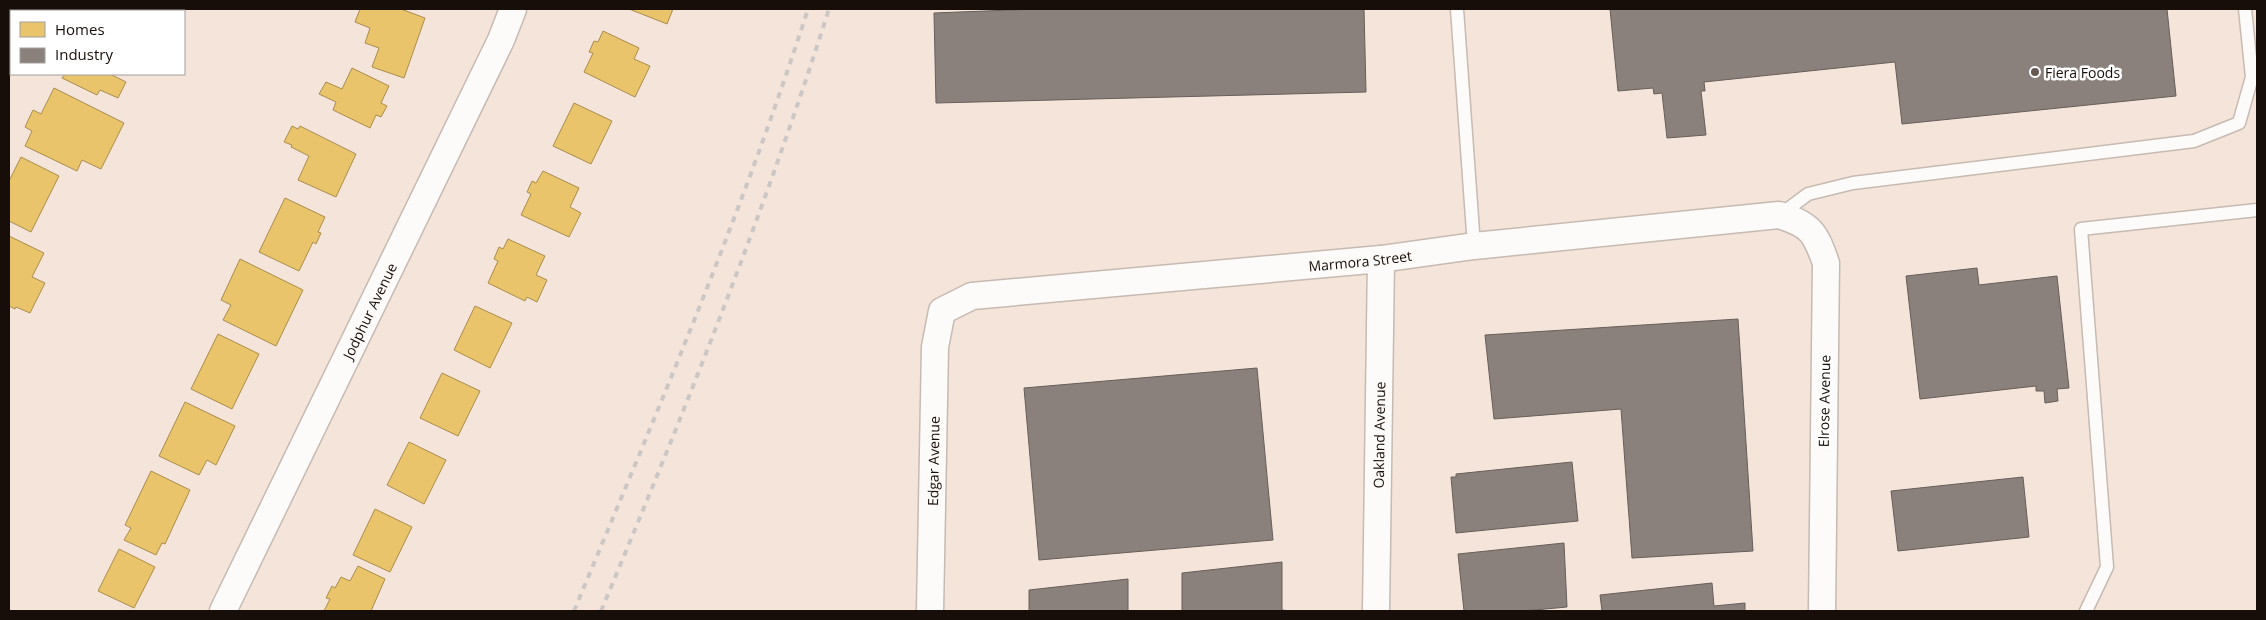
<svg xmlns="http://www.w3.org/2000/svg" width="2266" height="620" font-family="'Open Sans',sans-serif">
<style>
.homes{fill:#e9c46a;stroke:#aa8d4d}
.industry{fill:#8a817c;stroke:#685e5a}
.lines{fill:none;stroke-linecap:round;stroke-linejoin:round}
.lane-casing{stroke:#c6bab2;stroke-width:15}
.street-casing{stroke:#c6bab2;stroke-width:29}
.lane{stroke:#fdfbf9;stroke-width:12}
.street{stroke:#fdfbf9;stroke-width:26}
.rail{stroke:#ccc7c5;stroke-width:4;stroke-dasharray:6 6;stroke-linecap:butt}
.poi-dot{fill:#655952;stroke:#fff;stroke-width:2}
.labels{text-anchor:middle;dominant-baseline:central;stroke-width:5;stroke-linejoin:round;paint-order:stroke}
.poi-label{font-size:14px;fill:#180e09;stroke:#fff;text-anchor:start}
.street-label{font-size:14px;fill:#180e09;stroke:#fff}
</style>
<rect width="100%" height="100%" fill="#f4e4da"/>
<!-- homes -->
<g class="homes">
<path d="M88 9H166L165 11H94Z"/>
<path d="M360 9H401L425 18 404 78 372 67 379 48 365 43 370 28 355 22Z"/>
<path d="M629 9H673L667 24Z"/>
<path d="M603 31 639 48 634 59 650 66 635 97 584 72 593 53 589 52 594 41 598 42Z"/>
<path d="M352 68 389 86 381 103 387 106 381 117 376 115 370 128 333 110 336 102 319 94 326 82 342 89Z"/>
<path d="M65 74H110L126 82 118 98 100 90 97 95 62 78Z"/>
<path d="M54 88 124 123 101 169 82 160 77 171 25 146 32 131 25 127 33 110 41 114Z"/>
<path d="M574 103 612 121 591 164 553 146Z"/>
<path d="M292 126 298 129 300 126 356 154 336 197 298 180 309 156 291 147 292 145 284 142Z"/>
<path d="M21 157 59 176 31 232 9 221V181Z"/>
<path d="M543 171 579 188 570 207 581 213 569 237 521 215 531 194 527 192 532 181 536 183Z"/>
<path d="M285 198 325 217 318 232 321 233 316 244 313 242 299 271 259 252Z"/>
<path d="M9 236 44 253 32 277 45 283 30 313 16 307 15 309 9 306Z"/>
<path d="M508 239 545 256 536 275 547 280 537 302 527 297 525 301 488 283 498 261 494 259 499 247 503 249Z"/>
<path d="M240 259 303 290 276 346 223 320 231 305 221 300Z"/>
<path d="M475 306 512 323 490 368 454 350Z"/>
<path d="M218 334 259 354 232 409 191 389Z"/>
<path d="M442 373 480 391 458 436 420 418Z"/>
<path d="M185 402 235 426 216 465 207 460 199 475 159 456Z"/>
<path d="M409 442 446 460 424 504 387 485Z"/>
<path d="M151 471 190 490 165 544 162 543 156 555 124 540 131 528 125 525Z"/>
<path d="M375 509 412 527 390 572 353 555Z"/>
<path d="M119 549 155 567 134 608 98 591Z"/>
<path d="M358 566 385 579 371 611H324L330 599 326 598 332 586 335 588 341 577 350 581Z"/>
</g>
<!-- industry -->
<g class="industry">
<path d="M1037 9H1364L1366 92 936 103 934 13Z"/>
<path d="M1610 9H2167L2176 96 1902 124 1895 62 1704 82 1705 91H1701L1706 135 1667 138 1662 93 1654 94 1653 88 1618 91Z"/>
<path d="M1977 268 1979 285 2057 276 2069 388 2057 389 2058 401 2045 403 2044 391H2036V386L1920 399 1906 276Z"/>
<path d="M1738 319 1753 551 1632 558 1621 409 1494 419 1485 335Z"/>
<path d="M1257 368 1273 540 1039 560 1024 388Z"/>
<path d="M1572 462 1578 521 1456 533 1451 477H1456V474Z"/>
<path d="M2023 477 2029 537 1898 551 1891 491Z"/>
<path d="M1564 543 1567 607 1524 611H1464L1458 554Z"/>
<path d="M1282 562V610L1289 611H1182V573Z"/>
<path d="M1128 579V611H1029V590Z"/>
<path d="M1712 583 1714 606 1745 603V611H1602L1600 595Z"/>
</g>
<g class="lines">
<!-- lane casing -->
<g class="lane-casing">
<g id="lane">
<path d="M1457 9 1474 246"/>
<path d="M1780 215 1808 194 1853 183 2194 141 2239 123 2252 77 2245 9"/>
<path d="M2086 611 2107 567 2081 229 2257 210"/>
</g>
</g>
<!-- street casing -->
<g class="street-casing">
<g id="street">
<path id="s1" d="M223 611 501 40 513 9"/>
<path id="s2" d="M930 611 935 347 942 311 972 296 1381 259 1474 246 1779 215C1811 225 1815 232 1826 263L1822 611"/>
<path id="s3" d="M1376 611 1381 259"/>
</g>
</g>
<!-- lane -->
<use href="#lane" class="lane"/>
<!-- street -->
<use href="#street" class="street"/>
<!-- rail -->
<g class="rail">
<path d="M574 611C657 412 742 214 808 9"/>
<path d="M601 611C684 413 764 214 829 9"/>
</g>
</g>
<!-- markers -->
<circle class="poi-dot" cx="2035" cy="72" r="5"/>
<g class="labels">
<!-- poi labels -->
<g class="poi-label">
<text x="2045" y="72">Fiera Foods</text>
</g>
<!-- street labels -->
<g class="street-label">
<text stroke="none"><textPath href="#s2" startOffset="724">Marmora Street</textPath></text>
<text stroke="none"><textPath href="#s1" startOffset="334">Jodphur Avenue</textPath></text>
<text transform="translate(1824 401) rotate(-89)">Elrose Avenue</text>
<text stroke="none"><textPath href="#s3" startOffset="176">Oakland Avenue</textPath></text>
<text stroke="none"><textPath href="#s2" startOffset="150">Edgar Avenue</textPath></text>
</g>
</g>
<!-- border -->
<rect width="2266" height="620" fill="none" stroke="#180e09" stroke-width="20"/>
<!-- legend -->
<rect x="10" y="10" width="175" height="65" fill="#ffffff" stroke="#a39f9d"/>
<rect x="20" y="22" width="25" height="15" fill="#e9c46a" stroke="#a39f9d"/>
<text x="55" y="35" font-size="15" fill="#180e09">Homes</text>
<rect x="20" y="48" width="25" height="15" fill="#8a817c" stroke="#a39f9d"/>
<text x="55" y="60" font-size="15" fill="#180e09">Industry</text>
</svg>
